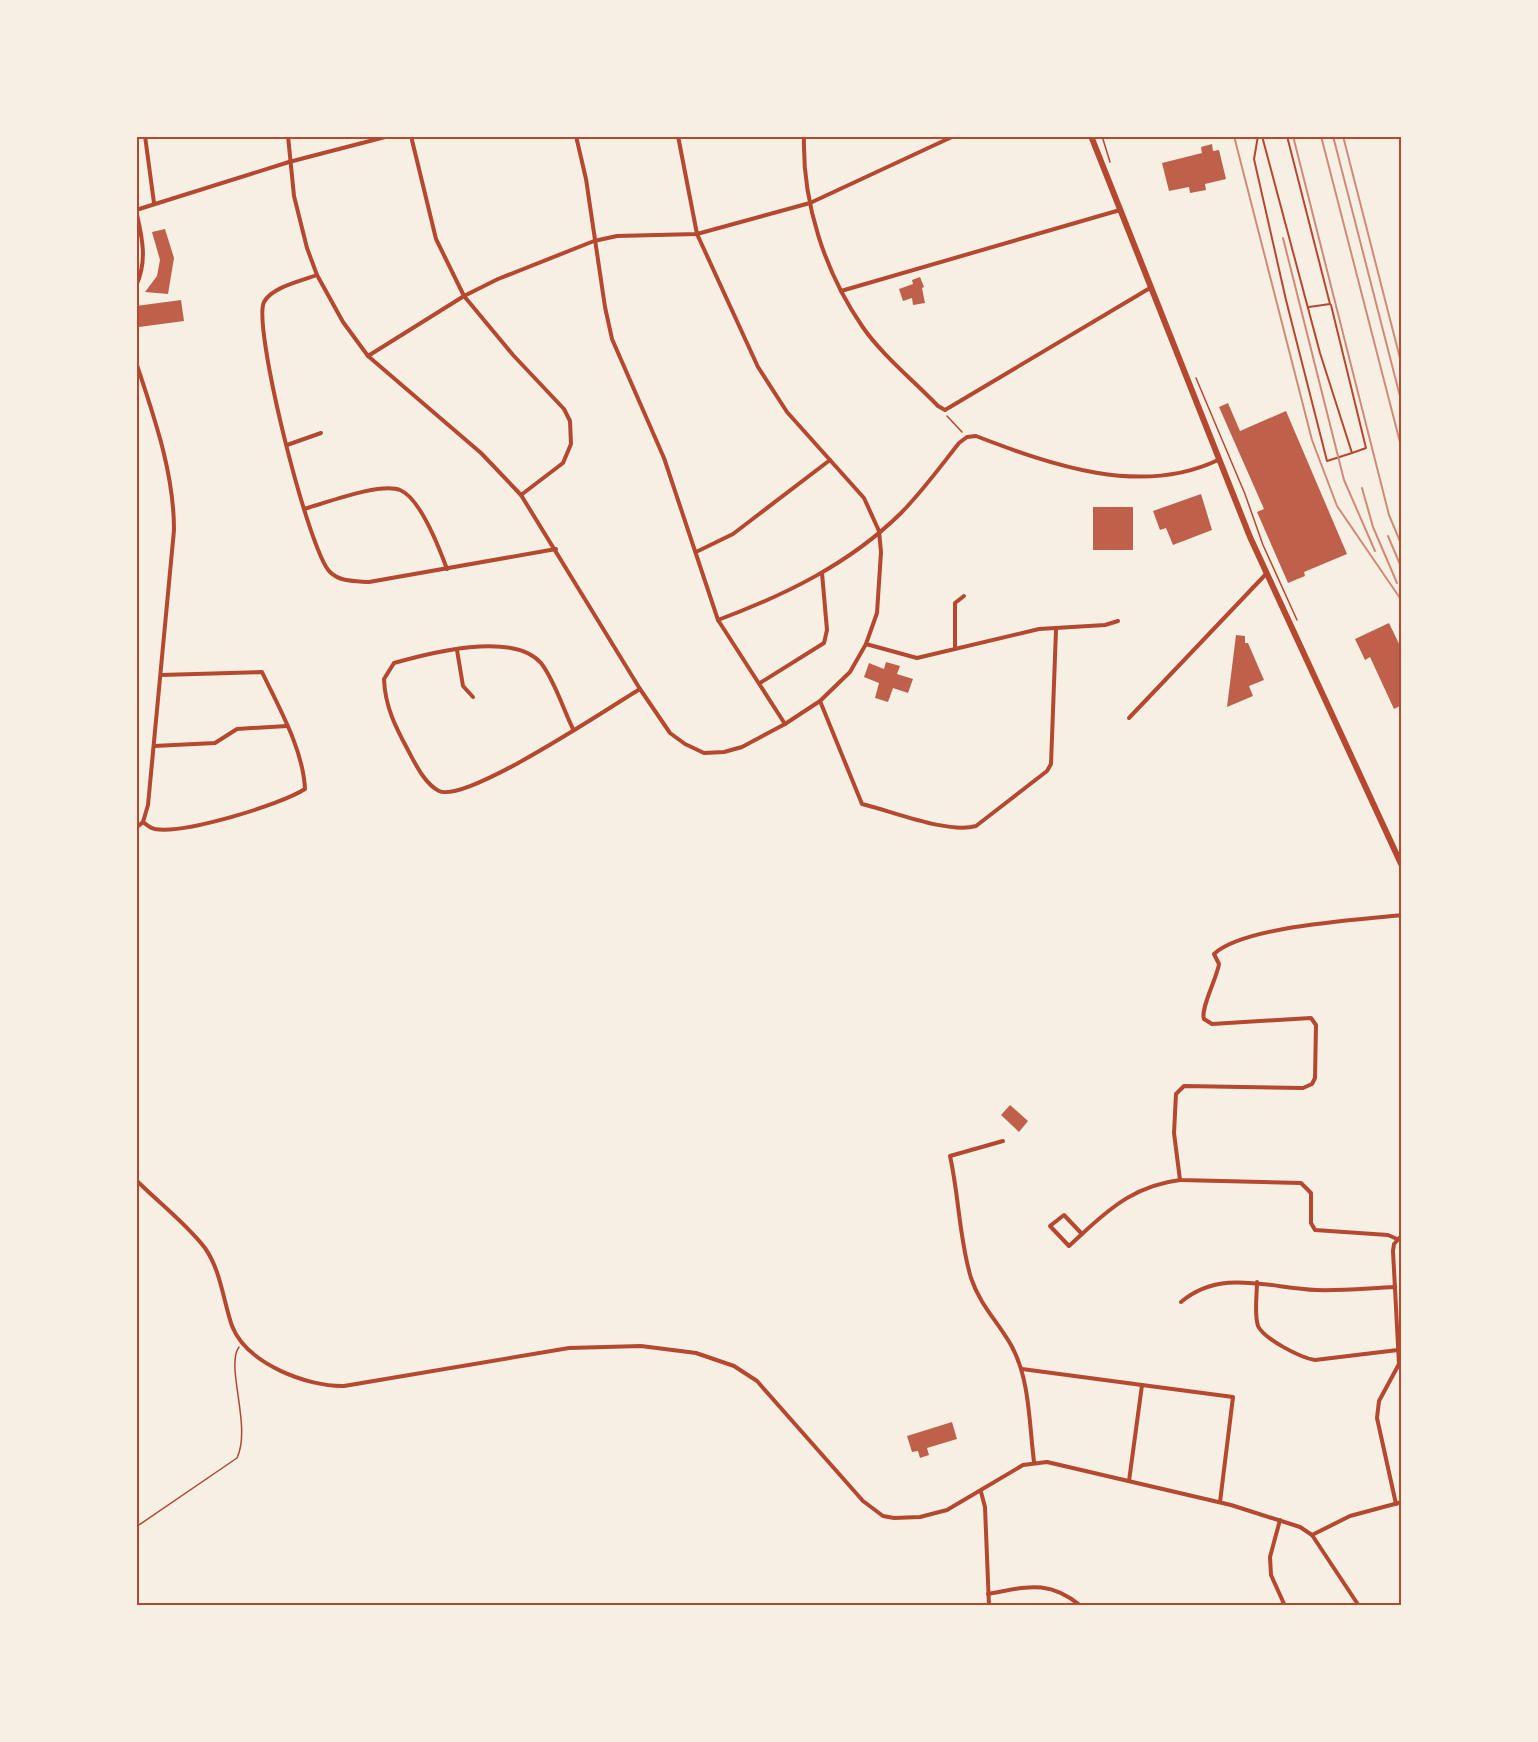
<svg xmlns="http://www.w3.org/2000/svg" width="1538" height="1742" font-family="Manrope,sans-serif">
<style>
.building{fill:#bf614a}
.lines{fill:none;stroke-linecap:round;stroke-linejoin:round}
.path{stroke:#b5482f;stroke-width:1.5}
.service{stroke:#b5482f;stroke-width:2}
.minor{stroke:#b5482f;stroke-width:4}
.primary{stroke:#b5482f;stroke-width:6}
.rail{stroke:#cf8b77;stroke-width:2}
.neatline{fill:none;stroke:#b5482f;stroke-width:2}
</style>
<rect width="100%" height="100%" fill="#f6efe4"/>
<!-- building -->
<g class="building">
<path d="M1212 144 1213 151 1219 150 1226 179 1205 184 1206 190 1190 193 1189 187 1169 191 1162 163 1202 153 1201 147Z"/>
<path d="M165 229 174 258 168 294 145 292 157 276 160 260 152 232Z"/>
<path d="M920 277 924 287 922 288 925 303 913 305 912 298 903 301 899 289 913 284 912 280Z"/>
<path d="M181 300 184 321 139 327 136 306Z"/>
<path d="M1228 403 1240 431 1286 411 1347 554 1304 572 1305 576 1288 583 1257 512 1264 509 1219 407Z"/>
<path d="M1201 494 1212 530 1173 545 1166 528 1160 530 1153 511Z"/>
<rect x="1093" y="507" width="40" height="43"/>
<path d="M1389 623 1402 650V705L1394 709 1370 657 1365 660 1355 639Z"/>
<path d="M1236 635 1245 636V643H1248L1264 680 1249 686 1253 696 1227 707Z"/>
<path d="M886 662 900 666 897 674 913 679 908 693 893 688 888 702 875 698 879 683 864 677 869 663 884 669Z"/>
<path d="M1010 1105 1028 1121 1019 1132 1001 1115Z"/>
<path d="M952 1422 957 1439 927 1448 929 1455 920 1458 918 1451 912 1452 907 1436Z"/>
</g>
<g class="lines">
<!-- path -->
<g class="path">
<path d="M1102 136 1110 162"/>
<path d="M1196 378 1245 494 1263 545 1297 620"/>
<path d="M947 416 962 432"/>
<path d="M136 1527 237 1458C252 1426 225 1366 239 1347"/>
</g>
<!-- service -->
<g class="service">
<path d="M1258 136 1254 159 1286 300 1327 461 1352 453 1320 353 1262 136"/>
<path d="M1287 136 1330 304 1309 307"/>
<path d="M1331 305 1366 448 1352 453"/>
</g>
<!-- minor -->
<g class="minor">
<path d="M145 136 154 203"/>
<path d="M288 136 294 196 307 248 317 275 343 322 368 356 481 453 521 495 640 689 670 733 685 744 704 753 724 752 742 747 785 724 820 701 850 672 866 644 877 613 881 552 879 531 864 498 787 412 758 367 697 234 678 136"/>
<path d="M411 136 436 239 464 296 513 355 564 409 570 421 571 444 563 463 521 495"/>
<path d="M576 136 586 179 605 307 612 339 664 458 718 620 785 724"/>
<path d="M804 136C802 203 825 272 862 326 880 353 915 382 938 406L945 410 1150 288"/>
<path d="M136 210 289 162 389 136"/>
<path d="M136 210C142 237 148 260 136 286"/>
<path d="M317 275C301 281 272 287 264 302 252 326 309 553 330 572 340 582 355 581 369 582L556 549"/>
<path d="M841 291 1120 210"/>
<path d="M368 356 464 296 498 279 594 241 617 236 697 234 810 203 954 136"/>
<path d="M136 362C154 417 174 472 174 530L148 805 143 822 136 828"/>
<path d="M287 445 321 433"/>
<path d="M304 509C326 503 380 482 400 490 420 498 440 550 447 569"/>
<path d="M696 552 733 534 830 460"/>
<path d="M718 620C785 595 849 564 900 514 922 492 940 467 959 443L967 437 976 436C1051 465 1141 497 1218 460"/>
<path d="M866 644 917 658 1039 629 1105 625 1118 621"/>
<path d="M955 647V603L964 596"/>
<path d="M457 650 463 686 473 697"/>
<path d="M760 683 824 643 827 630 822 573"/>
<path d="M820 701 862 804C892 811 948 834 976 826L1047 771 1051 764 1056 630"/>
<path d="M1129 718 1266 574"/>
<path d="M573 729C563 709 555 681 541 663 513 631 429 653 394 663L384 679C385 707 396 728 409 752 416 765 425 784 439 791 466 804 610 707 640 689"/>
<path d="M154 746 215 743 237 729 287 726"/>
<path d="M143 822C147 825 150 828 155 829 185 834 280 805 305 789 303 749 279 708 262 672L161 675"/>
<path d="M1003 1141 950 1156C959 1196 959 1238 971 1278 980 1305 998 1322 1011 1345 1030 1379 1029 1423 1034 1462"/>
<path d="M136 1180C158 1202 186 1223 205 1248 221 1271 223 1300 232 1326 247 1364 308 1387 344 1386L569 1348 641 1346 696 1353 734 1366 757 1381 863 1501 883 1516 894 1518 920 1517 947 1510 1023 1465 1047 1462 1231 1505 1300 1527 1312 1535 1359 1606"/>
<path d="M1064 1215 1082 1234 1069 1246 1050 1226Z"/>
<path d="M1082 1234C1112 1206 1138 1185 1180 1180"/>
<path d="M1397 1239 1388 1235 1315 1230 1311 1223V1193L1301 1183 1180 1180 1174 1133 1176 1094 1184 1086 1303 1088 1312 1084 1315 1078 1316 1025 1311 1018 1212 1024 1204 1019C1200 1009 1217 978 1219 964L1214 954C1244 926 1358 920 1402 915"/>
<path d="M1257 1282C1257 1295 1254 1314 1258 1326 1264 1339 1301 1358 1315 1360L1398 1350"/>
<path d="M1181 1302C1221 1268 1269 1288 1316 1290 1342 1291 1369 1288 1395 1287"/>
<path d="M1022 1369 1142 1385 1129 1481"/>
<path d="M1142 1385 1233 1397 1220 1502"/>
<path d="M981 1492 985 1507 989 1606"/>
<path d="M1396 1504 1377 1418 1379 1401 1399 1364 1393 1251 1394 1244 1402 1235"/>
<path d="M1280 1520 1270 1557 1271 1575 1285 1606"/>
<path d="M1312 1535 1350 1516 1402 1502"/>
<path d="M988 1594C1027 1587 1048 1579 1081 1606"/>
</g>
<!-- primary -->
<path class="primary" d="M1091 136 1250 537 1402 866"/>
<!-- rail -->
<g class="rail">
<path d="M1234 136 1312 440 1337 506 1402 601"/>
<path d="M1293 136 1389 515 1402 546"/>
<path d="M1321 136 1402 450"/>
<path d="M1333 136 1402 404"/>
<path d="M1343 136 1402 366"/>
<path d="M1283 238 1344 480 1375 551"/>
<path d="M1362 488 1373 527 1397 583"/>
<path d="M1388 536 1402 569"/>
</g>
</g>
<!-- border -->
<rect width="1538" height="1742" fill="none" stroke="#f6efe4" stroke-width="276"/>
<rect x="138" y="138" width="1262" height="1466" class="neatline"/>
</svg>
